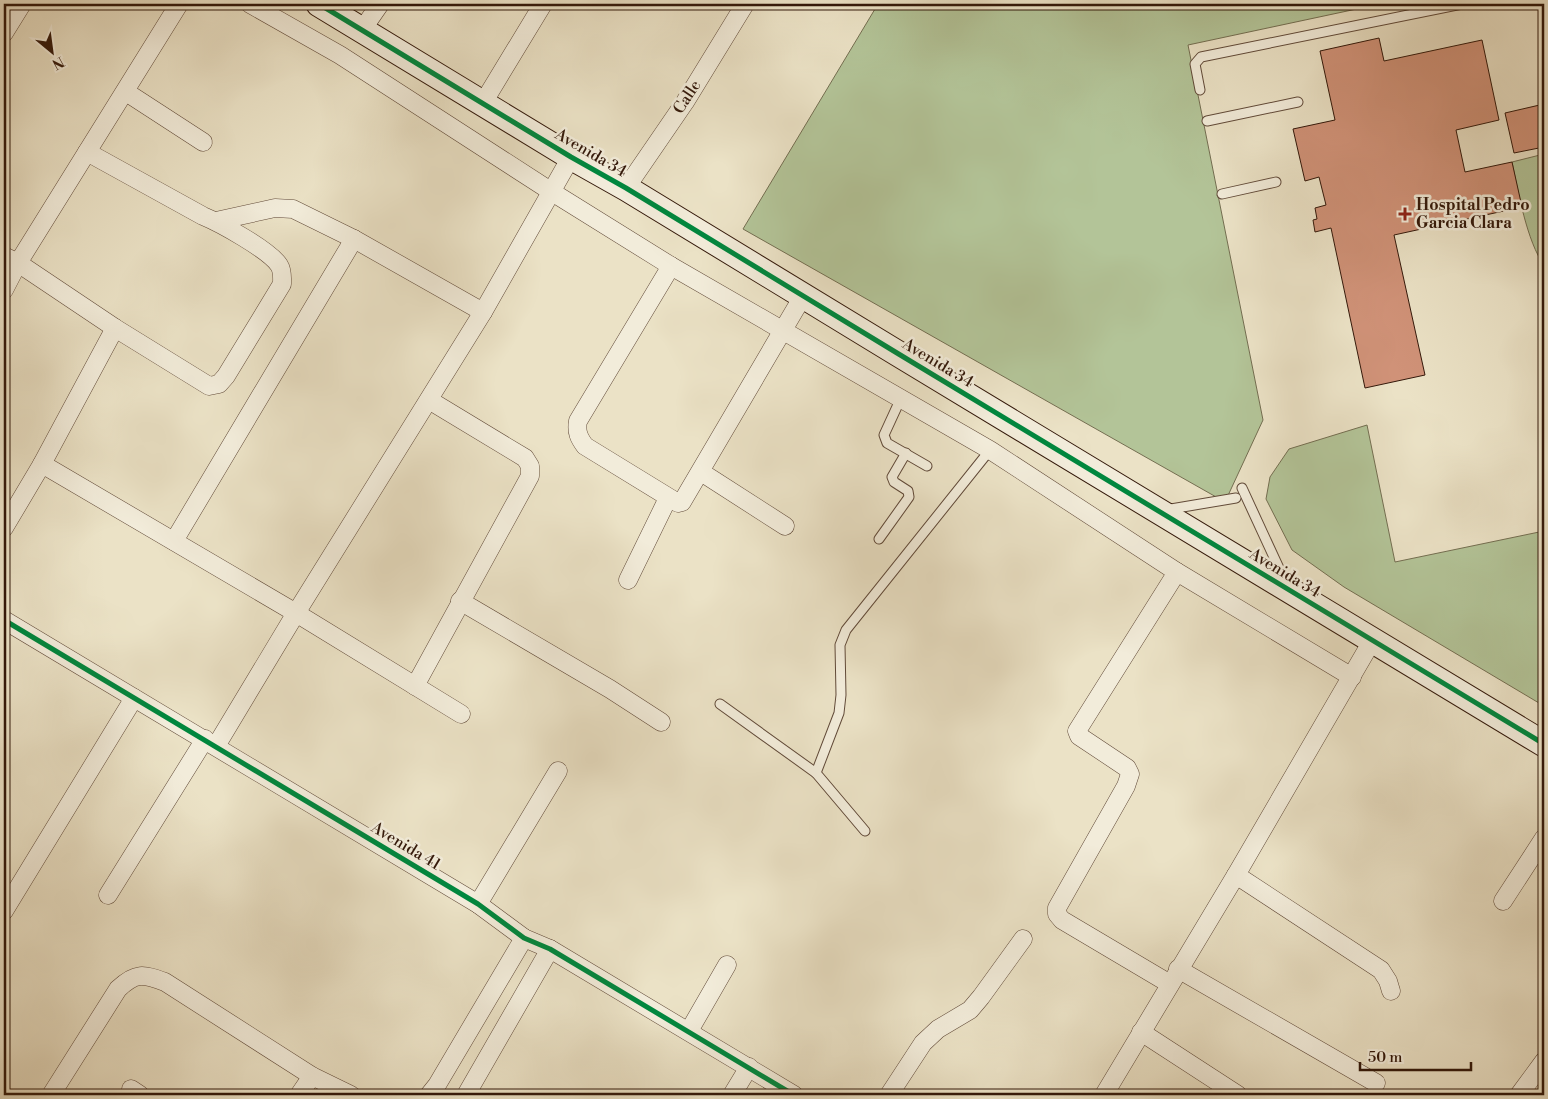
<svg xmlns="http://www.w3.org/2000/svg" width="1548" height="1099" font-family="'Libre Bodoni',serif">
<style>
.green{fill:#b3c498;stroke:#736e51}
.building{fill:#d09278;stroke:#33180a}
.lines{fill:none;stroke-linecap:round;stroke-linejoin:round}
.lane-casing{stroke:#614a39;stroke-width:11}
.street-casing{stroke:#614a39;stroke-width:19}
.secondary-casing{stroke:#33180a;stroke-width:27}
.lane{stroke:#f2ecda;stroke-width:9}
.street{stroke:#f2ecda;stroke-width:18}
.secondary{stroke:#f2ecda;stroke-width:25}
.cycleway-casing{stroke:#f2ecda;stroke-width:8}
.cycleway{stroke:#00873e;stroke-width:5}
.poi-dot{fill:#8f2418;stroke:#f2ecda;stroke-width:2}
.labels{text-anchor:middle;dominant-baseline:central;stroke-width:5;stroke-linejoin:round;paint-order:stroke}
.street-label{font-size:16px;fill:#33180a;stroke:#f2ecda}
.poi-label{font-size:16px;font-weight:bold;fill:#33180a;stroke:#f2ecda;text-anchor:start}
</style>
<rect width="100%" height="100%" fill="#ebe2c6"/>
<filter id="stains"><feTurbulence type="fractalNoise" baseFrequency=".004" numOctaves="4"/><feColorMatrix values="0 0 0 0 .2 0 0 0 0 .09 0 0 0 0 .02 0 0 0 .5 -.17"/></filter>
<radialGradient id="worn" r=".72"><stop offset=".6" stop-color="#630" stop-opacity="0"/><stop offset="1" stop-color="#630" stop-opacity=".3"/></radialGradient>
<!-- green -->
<g class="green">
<path d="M878 4H1380L1188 45 1263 420 1225 502 743 229Z"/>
<path d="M1544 154V265C1527 242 1518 191 1512 162Z"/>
<path d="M1367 425 1395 562 1544 531V706L1344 587 1292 550 1266 499 1270 477 1289 449Z"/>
</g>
<!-- building -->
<g class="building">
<path d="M1379 38 1384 61 1482 40 1499 120 1456 130 1465 172 1512 162 1522 207 1394 235 1425 375 1365 388 1331 228 1315 232 1313 220 1317 219 1315 208 1326 205 1319 177 1305 181 1293 129 1335 120 1320 51Z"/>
<path d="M1544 104V147L1514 153 1505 113Z"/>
</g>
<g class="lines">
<!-- lane casing -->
<g class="lane-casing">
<g id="lane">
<path d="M1543 4 1544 10"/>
<path d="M1200 90 1195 64 1201 57 1462 4"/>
<path d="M1207 121 1298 102"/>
<path d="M1222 194 1276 182"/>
<path d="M901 398 884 435 887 443 927 466"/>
<path d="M1242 488 1284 579"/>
<path d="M1165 510 1236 498"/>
<path d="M879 539 909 497 908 491 894 482 892 477 906 453"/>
<path d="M720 704 816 773"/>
<path d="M865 831 816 773 839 713 841 695 840 645 846 630 990 450"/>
</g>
</g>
<!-- street casing -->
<g class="street-casing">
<g id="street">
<path d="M250 4 340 55 552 192 671 266 990 450 1177 572 1352 677"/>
<path d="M362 30 380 4"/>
<path d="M4 33 22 4"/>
<path d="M126 92 203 142"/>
<path d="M483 103 543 4"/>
<path d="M626 188 685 102 745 4"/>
<path d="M216 221 275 208 293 209 354 239 483 312 571 157"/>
<path d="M4 256 18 263 179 4"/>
<path d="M671 266 578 421C576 432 579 438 585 446L678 503 682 502 803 296"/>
<path d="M4 290 18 263 115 328 209 386 219 384 226 376 282 284C282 278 283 271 279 265 269 250 220 223 203 216L87 152"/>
<path d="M42 464 296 613 461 714"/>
<path d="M701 472 785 526"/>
<path d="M4 528 42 464 115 328"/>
<path d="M174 541 354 239"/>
<path d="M628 580 668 498"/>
<path d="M460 601 610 689 661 722"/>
<path d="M4 620 478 904 524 938 550 949 794 1095"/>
<path d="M415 686 530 476V466L525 458 429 400"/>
<path d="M216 746 296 613 483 312"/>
<path d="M1236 875 1381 970 1388 981 1391 991"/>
<path d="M108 895 205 739"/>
<path d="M1503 901 1544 838"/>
<path d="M478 904 558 771"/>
<path d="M4 911 134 698"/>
<path d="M1178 969 1376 1083"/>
<path d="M1170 984 1062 920 1057 914V908L1126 786 1130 774 1127 768 1079 736 1077 731 1177 572"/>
<path d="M689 1031 727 965"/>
<path d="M1141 1032 1238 1095"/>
<path d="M131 1089 140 1095"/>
<path d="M51 1095 118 989C136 972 143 974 165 982L312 1076 351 1095"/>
<path d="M299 1095 312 1076"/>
<path d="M429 1095 437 1085 524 938"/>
<path d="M466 1095 550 949"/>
<path d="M732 1095 749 1067"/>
<path d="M889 1095 923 1043 938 1029 970 1010 981 997 1023 939"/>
<path d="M1104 1095 1236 875 1372 641"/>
<path d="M1519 1095 1544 1061"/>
</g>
</g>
<!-- secondary casing -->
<g class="secondary-casing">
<path id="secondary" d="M319 4 571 157 626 188 897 353 1544 744"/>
</g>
<!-- lane -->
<use href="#lane" class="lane"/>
<!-- street -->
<use href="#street" class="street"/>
<!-- secondary -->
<use href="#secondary" class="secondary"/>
<!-- cycleway casing -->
<g class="cycleway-casing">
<g id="cycleway">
<path d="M319 4 571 157 626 188 897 353 1544 744"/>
<path d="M4 620 478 904 524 938 550 949 794 1095"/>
</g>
</g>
<!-- cycleway -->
<use href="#cycleway" class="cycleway"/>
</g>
<!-- markers -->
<path class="poi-dot" d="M1402.5 206.5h5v5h5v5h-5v5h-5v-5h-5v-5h5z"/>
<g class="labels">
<!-- street labels -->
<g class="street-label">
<text transform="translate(687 97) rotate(-57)">Calle</text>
<text transform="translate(591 153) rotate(30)">Avenida 34</text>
<text transform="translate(938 363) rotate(31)">Avenida 34</text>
<text transform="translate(1285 573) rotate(31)">Avenida 34</text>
<text transform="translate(406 846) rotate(31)">Avenida 41</text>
</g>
<!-- poi labels -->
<g class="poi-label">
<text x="1416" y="205">Hospital Pedro<tspan x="1416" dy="18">Garcia Clara</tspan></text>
</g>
</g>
<!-- margin -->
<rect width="1548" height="1099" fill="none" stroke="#ebe2c6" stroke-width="20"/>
<rect x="5" y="5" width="1538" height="1089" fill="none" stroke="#33180a" stroke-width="2.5"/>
<rect x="10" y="10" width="1528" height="1079" fill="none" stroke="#33180a"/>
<!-- north arrow -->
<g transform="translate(52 52) rotate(151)" stroke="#f2ecda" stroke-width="4" paint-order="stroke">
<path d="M0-4L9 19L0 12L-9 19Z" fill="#33180a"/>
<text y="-8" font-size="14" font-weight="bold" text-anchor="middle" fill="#33180a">N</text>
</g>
<!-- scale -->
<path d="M1360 1062v8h111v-8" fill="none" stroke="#33180a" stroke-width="2.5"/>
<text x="1368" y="1062" font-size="15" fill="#33180a" stroke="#f2ecda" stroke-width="4" paint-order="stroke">50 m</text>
<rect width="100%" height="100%" filter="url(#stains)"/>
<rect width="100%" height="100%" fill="url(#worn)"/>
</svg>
